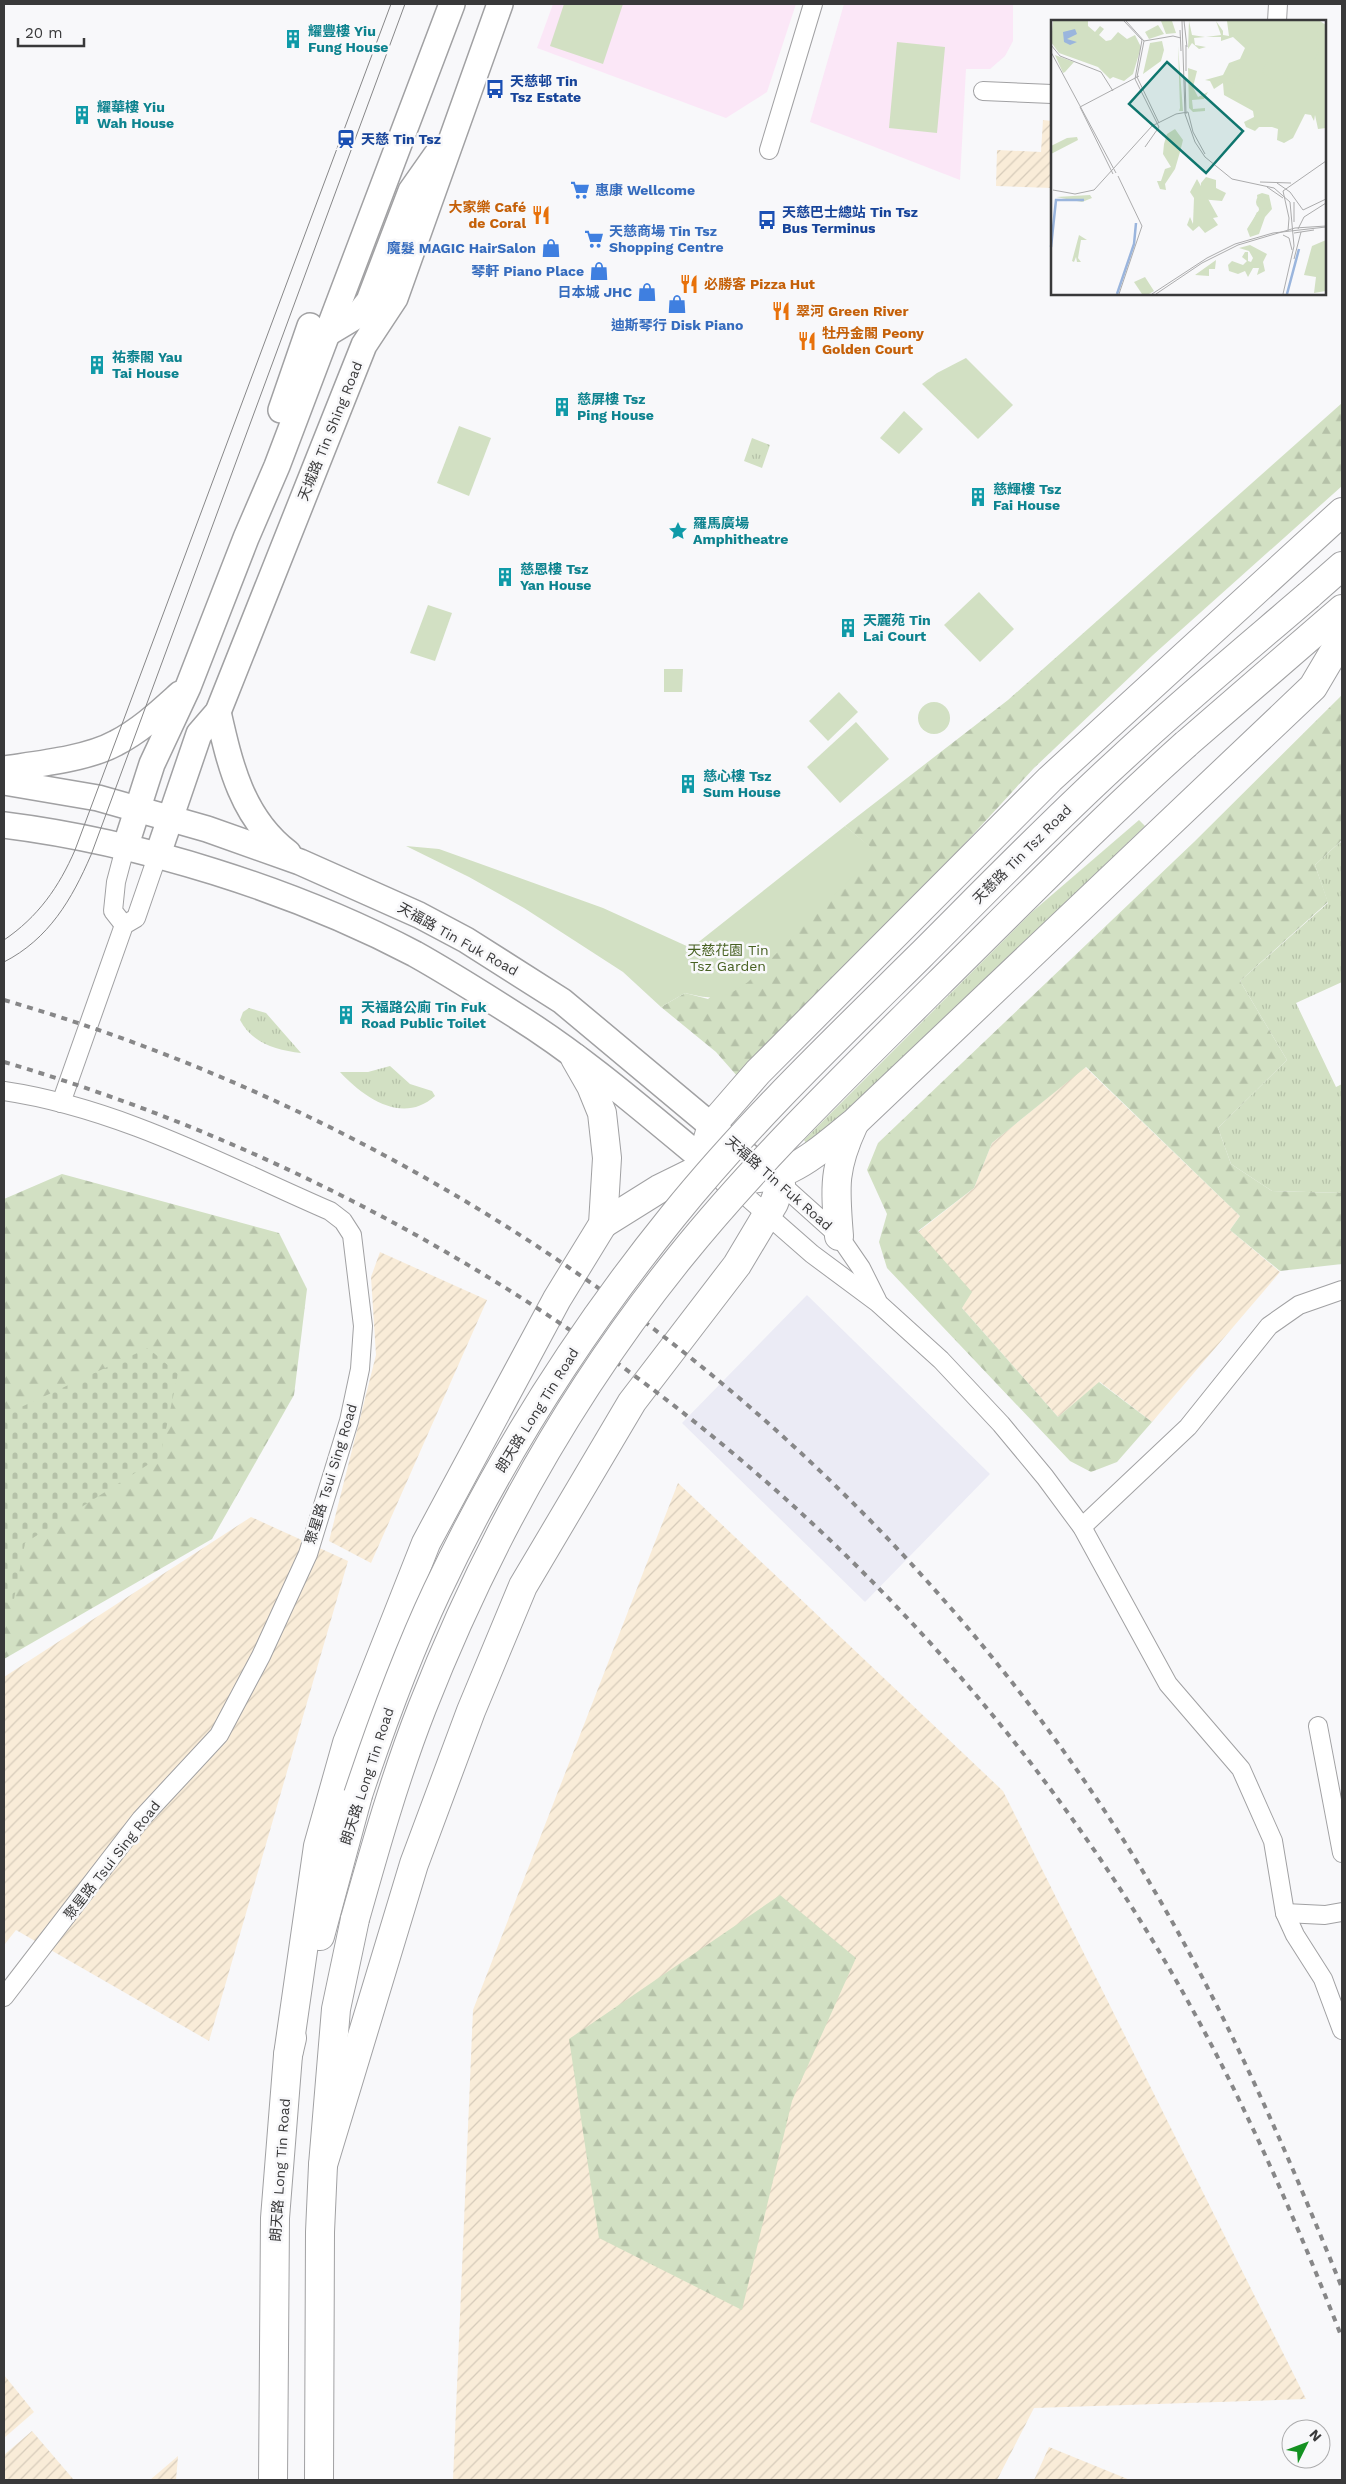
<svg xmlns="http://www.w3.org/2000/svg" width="1346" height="2484" font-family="'Work Sans','Noto Sans TC',sans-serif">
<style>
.built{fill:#ebebf5}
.industrial{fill:url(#industrial-furrows)}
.education{fill:#fbe7f7}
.grass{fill:url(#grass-tufts)}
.forest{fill:url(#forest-firs)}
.cemetery{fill:url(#cemetery-stones)}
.green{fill:#d2e0c3}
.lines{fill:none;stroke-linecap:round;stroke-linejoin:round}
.minor-casing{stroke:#a1a1a3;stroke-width:20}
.secondary-casing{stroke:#a1a1a3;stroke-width:28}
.primary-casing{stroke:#a1a1a3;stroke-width:30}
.minor{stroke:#fff;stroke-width:18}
.secondary{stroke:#fff;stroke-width:25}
.primary{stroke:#fff;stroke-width:28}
.tram{stroke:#878788;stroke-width:1}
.rail{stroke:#878788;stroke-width:4;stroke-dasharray:6 6;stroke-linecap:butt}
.primary-bridge-casing{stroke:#a1a1a3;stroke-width:30;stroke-linecap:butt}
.primary-bridge{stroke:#fff;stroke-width:28}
.labels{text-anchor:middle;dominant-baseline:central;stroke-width:5;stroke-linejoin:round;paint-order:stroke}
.culture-label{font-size:14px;font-weight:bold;fill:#0d838f;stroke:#f8f8fa;text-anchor:start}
.transit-label{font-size:14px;font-weight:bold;fill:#164399;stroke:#f8f8fa;text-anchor:start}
.shop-label{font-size:14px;font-weight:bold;fill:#366cbe;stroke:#f8f8fa;text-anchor:end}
.food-label{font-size:14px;font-weight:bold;fill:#c56008;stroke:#f8f8fa;text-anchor:start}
.street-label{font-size:14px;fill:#39393a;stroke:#f8f8fa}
.park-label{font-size:14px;fill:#476021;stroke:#f8f8fa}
.inset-river{fill:none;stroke:#9ab5dd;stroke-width:2.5}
.inset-road{fill:none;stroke:#acacad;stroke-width:1}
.view{fill:#0f766e;fill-opacity:0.15;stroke:#0f766e;stroke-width:2.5}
.inset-edge{fill:none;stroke:#39393a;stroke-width:2.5}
</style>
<defs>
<pattern id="industrial-furrows" width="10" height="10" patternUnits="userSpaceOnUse" patternTransform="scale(1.25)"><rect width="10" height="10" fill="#f9ecd8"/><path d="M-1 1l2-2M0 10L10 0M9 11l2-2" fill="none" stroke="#d6cbba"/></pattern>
<pattern id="grass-tufts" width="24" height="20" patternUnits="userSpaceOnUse" patternTransform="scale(1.25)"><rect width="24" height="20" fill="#d2e0c3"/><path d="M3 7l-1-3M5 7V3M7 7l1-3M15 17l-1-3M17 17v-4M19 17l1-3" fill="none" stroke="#b5c1a8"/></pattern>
<pattern id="forest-firs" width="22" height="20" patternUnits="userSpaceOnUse" patternTransform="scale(1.25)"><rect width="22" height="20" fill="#d2e0c3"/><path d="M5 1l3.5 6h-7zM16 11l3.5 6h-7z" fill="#b5c1a8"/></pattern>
<pattern id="cemetery-stones" width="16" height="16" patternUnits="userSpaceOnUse" patternTransform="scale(1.25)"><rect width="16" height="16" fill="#d2e0c3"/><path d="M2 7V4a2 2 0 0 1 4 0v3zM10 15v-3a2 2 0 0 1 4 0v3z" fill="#b5c1a8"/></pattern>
</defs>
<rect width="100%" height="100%" fill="#f8f8fa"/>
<!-- built -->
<path class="built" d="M807 1295 990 1474 865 1602 682 1423Z"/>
<!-- industrial -->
<g class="industrial">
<path d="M1043 120 1052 121V188L996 186 997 150 1041 152Z"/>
<path d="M1085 1067 1240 1216 1230 1230 1280 1272 1152 1422 1100 1382 1058 1417 962 1308 918 1232 974 1188 992 1143Z"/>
<path d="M380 1252 487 1300 371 1563 329 1541 376 1355 371 1277Z"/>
<path d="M678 1483 1003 1791 1306 2399 1034 2408 997 2480H453L473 2010Z"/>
<path d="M251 1517 348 1561 209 2041 16 1930 4 1945V1677Z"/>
<path d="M4 2375 34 2412 4 2438Z"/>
<path d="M32 2431 74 2480H4V2455Z"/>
<path d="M1049 2447 1130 2480H1034Z"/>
<path d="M178 2456 176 2480H150Z"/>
</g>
<!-- education -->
<g class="education">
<path d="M553 4H796L767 92 726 118 537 48Z"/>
<path d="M844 4H1013V41L1005 56 990 69H966L960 180 810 122Z"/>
</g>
<!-- grass -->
<g class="grass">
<path d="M752 438 770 445 762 468 744 461Z"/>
<path d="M1139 820 1145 826 821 1138 806 1143 804 1140 1032 912Z"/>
<path d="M1340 842 1342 844V982L1296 1003 1336 1087 1342 1084V1193L1272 1191 1231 1164 1218 1128 1287 1060 1240 981 1328 903 1315 865Z"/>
<path d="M249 1008 266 1013 301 1053C276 1050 252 1043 240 1020L243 1012Z"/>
<path d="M390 1066 410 1084 432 1091 435 1096C403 1125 364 1098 340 1072H368Z"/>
</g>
<!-- forest -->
<g class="forest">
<path d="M1342 403V486L1153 655 1034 768 867 950 738 1077 716 1052 661 1007 685 993 708 999 876 852 845 826 1008 700Z"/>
<path d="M1342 695V840L1315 865 1328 902 1240 981 1287 1060 1218 1128 1231 1164 1272 1191 1342 1193V1264L1280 1271 1230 1230 1240 1216 1086 1067 992 1143 974 1188 918 1231 972 1292 962 1308 1058 1417 1099 1382 1152 1422 1117 1462 1091 1472 1070 1461 887 1268 879 1242 887 1214 867 1170 878 1143 1194 842Z"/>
<path d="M62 1174 279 1233 307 1289 294 1395 212 1539 4 1659V1199Z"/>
<path d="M780 1895 856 1958 792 2101 742 2310 599 2238 569 2039Z"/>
</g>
<!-- cemetery -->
<path class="cemetery" d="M148 1348 178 1374 160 1457 25 1543 14 1599 4 1604V1415Z"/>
<!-- green -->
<g class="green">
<path d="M564 4H623L603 64 550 46Z"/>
<path d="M897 42 945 47 937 133 889 128Z"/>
<path d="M966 358 1013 405 978 439 922 384 937 373Z"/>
<path d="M904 411 923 429 899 454 880 438Z"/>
<path d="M459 426 491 438 469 496 437 483Z"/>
<path d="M979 592 1014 629 980 662 944 625Z"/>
<path d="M428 605 452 613 435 661 410 653Z"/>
<path d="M664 669H683L682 692H664Z"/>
<path d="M839 692 858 712 828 741 809 721Z"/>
<circle cx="934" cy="718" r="16"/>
<path d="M856 722 889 759 840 803 807 767Z"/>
<path d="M845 826 877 852 748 982C723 1000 714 1000 685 993L661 1007 623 972 524 908 469 877 406 846 439 849 603 908 691 948Z"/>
</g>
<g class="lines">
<!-- minor casing -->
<g class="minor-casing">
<g id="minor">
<path d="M1277 21 1278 4"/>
<path d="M983 91 1052 94"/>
<path d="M769 150 813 4"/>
<path d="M124 925 113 911 116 882 125 848"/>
<path d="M4 1091C119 1108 224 1165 330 1211L343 1221 352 1235 363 1326 360 1369 349 1421 308 1554 261 1656 219 1735 141 1819 4 1997"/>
<path d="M61 1103 124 925 136 918 157 857"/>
<path d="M731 1183 812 1254 878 1303 941 1360 1001 1424 1045 1477 1082 1527 1168 1684 1241 1769 1273 1841 1285 1913 1295 1935 1323 1979 1342 2030"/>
<path d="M781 1184 839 1236 861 1268 877 1300"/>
<path d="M1082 1527 1188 1427 1269 1326 1299 1305 1342 1290"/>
<path d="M1318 1726 1342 1853"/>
<path d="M1285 1913 1325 1915 1342 1912"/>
</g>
</g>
<!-- secondary casing -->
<g class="secondary-casing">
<g id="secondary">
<path d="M328 333 358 315 369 301 411 191 437 154"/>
<path d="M281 410 310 326"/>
<path d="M218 712C230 765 242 818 288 853"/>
<path d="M4 769C37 764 87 759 116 743 141 730 160 712 180 694"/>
<path d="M4 782 98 798 207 829 300 862 419 915 466 940 562 1001 750 1158"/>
<path d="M4 825C140 842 293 890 415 954 449 973 482 994 515 1015 587 1060 651 1117 717 1171"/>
<path d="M125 848 152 764 188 687 246 538 277 466 452 4"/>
<path d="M157 857 199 734 218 712 364 345 395 298 500 4"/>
</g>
</g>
<!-- primary casing -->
<g class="primary-casing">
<g id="primary">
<path d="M1309 595 1342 566"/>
<path d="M1186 744 1342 609"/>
<path d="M702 1159 712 1125 758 1072 1050 779 1342 512"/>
<path d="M727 1179C786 1184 811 1157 855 1122L1313 687 1342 638"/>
<path d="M603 1224 659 1189 726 1156 746 1159 762 1168"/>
<path d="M839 1236C835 1187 833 1169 854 1124"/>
<path d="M320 1936 358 1795"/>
<path d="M288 2055 318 1846 347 1743 426 1543 557 1299 603 1224 607 1158 602 1113 591 1086 575 1058"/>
<path d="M323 2165 414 1864 471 1711 523 1586 632 1402 737 1265 774 1203 781 1184"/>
<path d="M273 2480 275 2218 288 2055 292 2038"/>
<path d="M319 2480 320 2232 323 2165 336 2009 355 1919"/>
</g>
</g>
<!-- minor -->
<use href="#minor" class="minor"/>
<!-- secondary -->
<use href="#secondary" class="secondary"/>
<!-- primary -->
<use href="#primary" class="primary"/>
<!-- tram -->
<g class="tram">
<path d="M4 940C38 917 59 887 75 850L391 4"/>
<path d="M4 962C49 939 72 899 91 855L405 4"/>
</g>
<!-- rail -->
<g class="rail">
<path d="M4 1000C464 1133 870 1438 1126 1844 1214 1984 1280 2134 1342 2288"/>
<path d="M4 1062C487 1204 910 1528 1166 1963 1236 2082 1292 2210 1342 2338"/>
</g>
<!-- primary-bridge casing -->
<g class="primary-bridge-casing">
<g id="primary-bridge">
<path d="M358 1795C381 1726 406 1657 437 1591 500 1457 580 1331 673 1216 748 1123 835 1040 920 956 986 890 1052 822 1121 759 1182 702 1246 649 1309 595"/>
<path d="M355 1919C375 1848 395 1777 422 1708 485 1547 571 1392 680 1257 759 1159 849 1073 938 984 1020 903 1100 821 1186 744"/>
</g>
</g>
<!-- primary-bridge -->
<use href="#primary-bridge" class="primary-bridge"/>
</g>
<!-- icons -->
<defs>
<g id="building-bare" transform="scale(1.5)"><path d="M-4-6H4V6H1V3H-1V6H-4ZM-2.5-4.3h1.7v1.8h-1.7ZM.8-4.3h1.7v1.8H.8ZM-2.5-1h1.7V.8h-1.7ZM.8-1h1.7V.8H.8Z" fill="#0f9aa8" stroke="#f8f8fa" stroke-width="2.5" paint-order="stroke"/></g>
<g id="bus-bare" transform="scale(1.5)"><path d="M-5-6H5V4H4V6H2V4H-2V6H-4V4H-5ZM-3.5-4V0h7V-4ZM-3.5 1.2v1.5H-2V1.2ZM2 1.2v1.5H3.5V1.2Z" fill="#1a4fb4" stroke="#f8f8fa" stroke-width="2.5" paint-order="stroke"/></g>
<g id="station-bare" transform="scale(1.5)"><path d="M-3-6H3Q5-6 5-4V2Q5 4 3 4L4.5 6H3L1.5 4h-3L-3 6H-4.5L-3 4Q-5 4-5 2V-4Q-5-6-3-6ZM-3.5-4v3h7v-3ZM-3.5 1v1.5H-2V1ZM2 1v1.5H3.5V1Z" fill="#1a4fb4" stroke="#f8f8fa" stroke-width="2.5" paint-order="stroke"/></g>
<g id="supermarket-bare" transform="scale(1.5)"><path d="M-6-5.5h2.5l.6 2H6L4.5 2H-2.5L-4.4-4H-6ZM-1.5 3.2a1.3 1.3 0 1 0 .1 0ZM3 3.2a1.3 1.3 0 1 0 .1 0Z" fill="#3f7fe0" stroke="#f8f8fa" stroke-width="2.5" paint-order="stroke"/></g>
<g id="restaurant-bare" transform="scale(1.5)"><path d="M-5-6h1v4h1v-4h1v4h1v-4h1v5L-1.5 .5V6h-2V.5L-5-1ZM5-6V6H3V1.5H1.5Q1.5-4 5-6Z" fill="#e8710a" stroke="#f8f8fa" stroke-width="2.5" paint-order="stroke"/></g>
<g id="shop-bare" transform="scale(1.5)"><path d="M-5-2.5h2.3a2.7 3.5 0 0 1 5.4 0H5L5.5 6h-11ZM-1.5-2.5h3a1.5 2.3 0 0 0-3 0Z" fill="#3f7fe0" stroke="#f8f8fa" stroke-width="2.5" paint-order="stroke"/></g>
<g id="sight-bare" transform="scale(1.5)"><path d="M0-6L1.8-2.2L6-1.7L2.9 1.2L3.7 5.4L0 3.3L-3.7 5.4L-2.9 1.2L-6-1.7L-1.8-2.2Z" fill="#0f9aa8" stroke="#f8f8fa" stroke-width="2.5" paint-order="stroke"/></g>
</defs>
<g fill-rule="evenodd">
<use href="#building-bare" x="293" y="39"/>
<use href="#bus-bare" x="495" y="89"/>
<use href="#building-bare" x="82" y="115"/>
<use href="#station-bare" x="346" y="139"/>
<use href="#supermarket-bare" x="580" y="190"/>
<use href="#restaurant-bare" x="541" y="215"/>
<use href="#bus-bare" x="767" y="220"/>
<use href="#supermarket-bare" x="594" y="239"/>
<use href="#shop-bare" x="551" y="248"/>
<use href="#shop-bare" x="599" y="271"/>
<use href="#restaurant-bare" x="689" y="284"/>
<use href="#shop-bare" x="647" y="292"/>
<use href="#shop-bare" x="677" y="304"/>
<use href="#restaurant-bare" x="781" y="311"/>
<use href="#restaurant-bare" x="807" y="341"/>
<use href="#building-bare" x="97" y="365"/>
<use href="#building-bare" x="562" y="407"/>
<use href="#building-bare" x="978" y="497"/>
<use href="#sight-bare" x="678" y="531"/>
<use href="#building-bare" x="505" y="577"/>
<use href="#building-bare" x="848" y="628"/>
<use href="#building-bare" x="688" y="784"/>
<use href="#building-bare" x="346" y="1015"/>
</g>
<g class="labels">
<!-- culture labels -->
<g class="culture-label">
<text x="308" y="31">耀豐樓 Yiu<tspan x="308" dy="16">Fung House</tspan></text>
<text x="97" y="107">耀華樓 Yiu<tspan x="97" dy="16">Wah House</tspan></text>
<text x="112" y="357">祐泰閣 Yau<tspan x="112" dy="16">Tai House</tspan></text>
<text x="577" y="399">慈屏樓 Tsz<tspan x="577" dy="16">Ping House</tspan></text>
<text x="993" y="489">慈輝樓 Tsz<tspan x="993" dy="16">Fai House</tspan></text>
<text x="693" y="523">羅馬廣場<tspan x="693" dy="16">Amphitheatre</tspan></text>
<text x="520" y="569">慈恩樓 Tsz<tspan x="520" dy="16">Yan House</tspan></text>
<text x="863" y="620">天麗苑 Tin<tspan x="863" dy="16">Lai Court</tspan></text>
<text x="703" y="776">慈心樓 Tsz<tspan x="703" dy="16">Sum House</tspan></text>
<text x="361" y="1007">天福路公廁 Tin Fuk<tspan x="361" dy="16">Road Public Toilet</tspan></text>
</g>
<!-- transit labels -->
<g class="transit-label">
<text x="510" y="81">天慈邨 Tin<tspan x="510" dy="16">Tsz Estate</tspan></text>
<text x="361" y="139">天慈 Tin Tsz</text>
<text x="782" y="212">天慈巴士總站 Tin Tsz<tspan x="782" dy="16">Bus Terminus</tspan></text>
</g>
<!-- shop labels -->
<g class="shop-label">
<text x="595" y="190" text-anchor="start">惠康 Wellcome</text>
<text x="609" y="231" text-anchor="start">天慈商場 Tin Tsz<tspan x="609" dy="16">Shopping Centre</tspan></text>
<text x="536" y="248">魔髮 MAGIC HairSalon</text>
<text x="584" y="271">琴軒 Piano Place</text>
<text x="632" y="292">日本城 JHC</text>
<text x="677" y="325" text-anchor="middle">迪斯琴行 Disk Piano</text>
</g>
<!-- food labels -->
<g class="food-label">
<text x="526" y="207" text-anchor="end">大家樂 Café<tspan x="526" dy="16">de Coral</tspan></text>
<text x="704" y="284">必勝客 Pizza Hut</text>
<text x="796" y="311">翠河 Green River</text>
<text x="822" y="333">牡丹金閣 Peony<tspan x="822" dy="16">Golden Court</tspan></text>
</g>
<!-- street labels -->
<g class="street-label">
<text transform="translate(330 431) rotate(-68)">天城路 Tin Shing Road</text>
<text transform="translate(1022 854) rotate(-45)">天慈路 Tin Tsz Road</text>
<text transform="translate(458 939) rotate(29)">天福路 Tin Fuk Road</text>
<text transform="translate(779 1183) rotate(41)">天福路 Tin Fuk Road</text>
<text transform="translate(537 1410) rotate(-58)">朗天路 Long Tin Road</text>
<text transform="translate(331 1474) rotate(-73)">聚星路 Tsui Sing Road</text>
<text transform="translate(367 1776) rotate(-72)">朗天路 Long Tin Road</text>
<text transform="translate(112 1860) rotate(-52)">聚星路 Tsui Sing Road</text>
<text transform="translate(280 2170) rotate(-86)">朗天路 Long Tin Road</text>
</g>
<!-- park labels -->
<g class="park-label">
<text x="728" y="950">天慈花園 Tin<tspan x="728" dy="16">Tsz Garden</tspan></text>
</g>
</g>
<!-- overview -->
<g transform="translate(1051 20)">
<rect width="275" height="275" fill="#f8f8fa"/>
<path d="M138 1 141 15 154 17 143 18 144 25 155 27 148 29 141 23 137 29ZM165 1 172 11V15L178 16 176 1H269L275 5V108L267 109 264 95 263 101 260 95 254 94 242 118 233 123 226 120 227 109 221 107H208L204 111 195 107 193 102 203 97 202 91 173 75 172 63 163 69 159 61 154 60 172 55 178 43 189 39 194 28 182 17 170 21V17H155L170 15ZM127 26 132 91H128L129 88ZM137 48 146 51 142 67 147 77 157 72 153 79 141 80 142 89 154 88V91L142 92 138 88ZM124 109 132 120 129 132 124 149 114 164 115 170 109 169 106 161H110L114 149 120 147 112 134 113 124 116 114ZM146 159 167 197 162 198 167 205 154 213 148 206 142 211 136 205 139 197 142 204 143 178 139 172ZM211 173 218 175 221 189 214 197 208 214 199 217 196 209 208 190 206 175ZM39 175 41 178 31 182 5 177ZM28 215 36 220H30L27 238 30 242H26L25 237 23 242 21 241ZM199 225 216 234 212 242 214 251 206 255 208 248H202L197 257 194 251 187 254 178 251 177 245 181 241 192 245 196 241 191 237 194 232H197V241L200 242 202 238 198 231 188 228Z" fill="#d2e0c3"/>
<path d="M260 4 267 12 266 17 275 18V42H262L268 31 265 24 262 19 250 16 246 9 252 7 260 10ZM216 42 226 45 238 58 227 64 211 52ZM190 54 194 58V70L183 80 177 72ZM155 157 165 160V168L175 173 171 181 149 179 150 163ZM205 182a7 7 0 1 1 14 0a7 7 0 1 1-14 0ZM206 192 211 193 209 204 197 211Z" fill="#d2e0c3"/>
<path d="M2 1H37V6L44 12 49 6 53 9 48 15 55 21 60 20 67 12 76 19 84 15 90 27 82 54 73 61 62 57 59 59 47 47 8 33 0 22ZM110 1H121L125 13 115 14ZM107 5 113 14 98 19 94 12ZM111 21 113 30 110 41 92 54 99 23ZM4 35 23 42 14 52 12 53ZM26 117 27 120 0 134V126L16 118ZM275 220V271L263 273 265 257 253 255 261 226ZM165 240 164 249H158V256L144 255ZM94 257 103 271 98 274H91L83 262Z" fill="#d2e0c3"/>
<path d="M24 9 26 14 16 19 26 22 19 25 13 22 12 12Z" fill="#9ab5dd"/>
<path class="inset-river" d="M0 227 5 180H33M66 274 83 224 85 203M236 274 248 229"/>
<path class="inset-road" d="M73 1 91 20 84 59 108 107 94 127M75 1 93 21 86 57 108 103M131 1 134 94 144 122 154 137 181 159 223 168 239 182 243 226 232 274M133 1 136 27M129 10 130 31M93 21 122 16 130 18M0 25 9 36 50 52 62 71M135 25V51M0 32 65 153M134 57 135 94M0 149V188M62 154 29 87 88 56M67 156 91 206 68 274M209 162 240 163M226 163 239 172 252 190 275 179M216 167 232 178M2 170 24 174 43 170 101 106 125 94 137 92 142 112 154 134M243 182V202M247 209 253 197 275 183M237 211 238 198 232 171 275 141M243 213 263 210M232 215 238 218 241 230M243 239 250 212M101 274 156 238 184 224 222 213 275 207M105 274 151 243 187 225 244 208 275 206"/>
<path class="view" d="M116 42 192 111 155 153 78 84Z"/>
<rect width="275" height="275" class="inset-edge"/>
</g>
<!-- border -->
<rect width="1346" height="2484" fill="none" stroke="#39393a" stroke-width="10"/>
<!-- north arrow -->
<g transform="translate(1306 2444) rotate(48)"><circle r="24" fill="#f8f8fa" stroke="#acacad"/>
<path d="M0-4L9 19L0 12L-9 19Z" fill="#149121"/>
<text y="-8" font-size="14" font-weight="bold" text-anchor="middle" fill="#39393a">N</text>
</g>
<!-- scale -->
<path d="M18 38v8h66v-8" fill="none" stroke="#39393a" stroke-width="2.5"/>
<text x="25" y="38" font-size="15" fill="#39393a" stroke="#f8f8fa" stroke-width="4" paint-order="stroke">20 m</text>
</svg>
